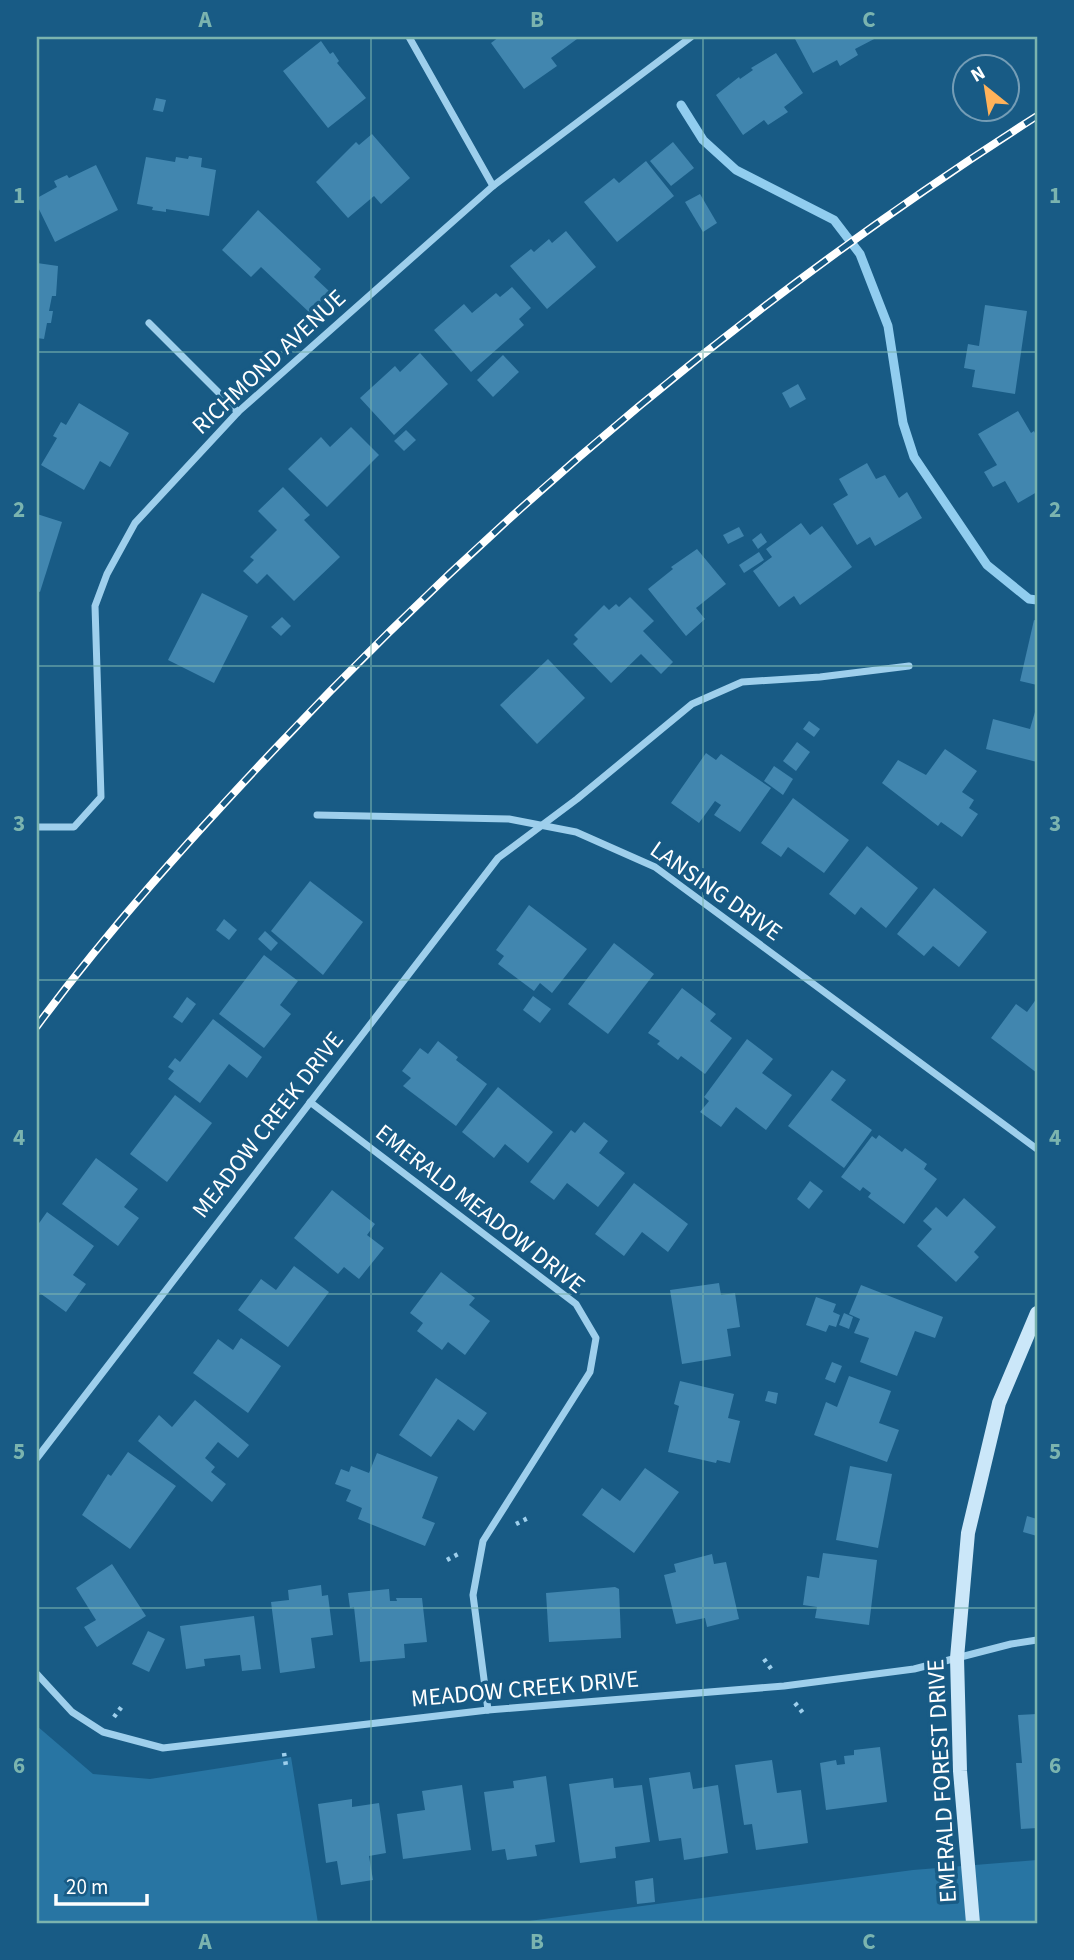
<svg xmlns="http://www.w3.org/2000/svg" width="1074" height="1960" font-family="'Source Sans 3',sans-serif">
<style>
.green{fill:#2875a3}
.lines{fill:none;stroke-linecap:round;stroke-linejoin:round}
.stream{stroke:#91cdef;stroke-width:9}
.building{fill:#4186af}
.path{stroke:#9ecfec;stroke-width:4.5;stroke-dasharray:3.5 5;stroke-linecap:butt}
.street{stroke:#9ecfec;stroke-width:7}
.secondary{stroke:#cbe7f9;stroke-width:14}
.rail-casing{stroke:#fff;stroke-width:8}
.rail{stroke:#185b85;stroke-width:5;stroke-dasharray:16;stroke-linecap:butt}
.grid{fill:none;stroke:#7bb4af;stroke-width:2;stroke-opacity:0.55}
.labels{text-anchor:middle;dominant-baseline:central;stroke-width:7;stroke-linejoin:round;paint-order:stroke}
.street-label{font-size:24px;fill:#fff;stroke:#185b85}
.neatline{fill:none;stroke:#7bb4af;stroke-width:2.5}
.grid-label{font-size:23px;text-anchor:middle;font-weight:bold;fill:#7bb4af}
</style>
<rect width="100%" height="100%" fill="#185b85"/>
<!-- green -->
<g class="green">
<path d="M37 1726 93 1774 150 1779 291 1757 318 1923H37Z"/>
<path d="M1037 1860V1923H514L913 1870Z"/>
</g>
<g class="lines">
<!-- stream -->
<path class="stream" d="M681 105 703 140 736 170 834 220 860 254 888 326 903 423 914 457 987 565 1029 599 1037 600"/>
</g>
<!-- building -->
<g class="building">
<path d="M499 37H576L577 39 551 58 557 66 524 89 491 43Z"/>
<path d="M794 37H878L855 49 858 55 840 66 837 60 813 73Z"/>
<path d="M321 41 330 54 333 52 339 61 337 63 366 98 328 128 283 71Z"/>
<path d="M776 53 803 93 784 107 788 112 768 125 764 120 743 135 716 95 739 77 740 79 753 70 751 68Z"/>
<path d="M156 98 166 100 163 112 153 110Z"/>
<path d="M372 134 410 178 381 204 374 196 348 218 316 182 356 142 359 145Z"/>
<path d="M673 142 694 168 671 186 650 161Z"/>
<path d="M189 156 202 158 201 167 216 170 209 216 166 209V212L152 210 153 207 137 204 146 157 175 162 176 157 188 159Z"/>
<path d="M646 161 674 196 617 242 584 202 614 178 619 183Z"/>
<path d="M96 165 118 210 55 242 37 205V198L57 187 54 181 67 175 69 178Z"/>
<path d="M700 194 717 223 703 232 685 202Z"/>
<path d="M258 210 321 269 314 277 330 292 310 313 261 267 251 277 222 250Z"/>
<path d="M566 231 596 267 547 309 510 266 531 249 534 252 549 239 552 243Z"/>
<path d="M37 263 58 266 56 296H52L49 311H53L51 323H47L44 339 37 338Z"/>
<path d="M512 287 531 308 519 319 524 325 471 372 434 330 464 304 472 313 496 293 500 297Z"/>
<path d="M985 305 1027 311 1015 394 972 387 975 370 964 368 968 344 979 346Z"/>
<path d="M420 353 448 384 394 435 360 398 395 366 400 372Z"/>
<path d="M503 355 519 372 493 397 477 380Z"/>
<path d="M798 384 806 399 790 408 782 393Z"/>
<path d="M79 403 129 433 110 467 100 461 84 490 41 465 57 438 53 436 61 422 66 425Z"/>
<path d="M1018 411 1031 433 1034 431 1037 437V492L1018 503 1005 481 993 487 984 472 997 465 978 434Z"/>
<path d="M351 427 379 455 327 507 288 469 321 437 330 447Z"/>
<path d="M406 430 416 440 404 451 394 441Z"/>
<path d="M867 463 876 479 885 475 899 498 907 492 922 518 875 546 870 537 857 545 833 504 848 495 839 479Z"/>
<path d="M283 487 310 515 304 520 340 557 294 601 267 574 257 584 243 571 254 560 250 557 277 530 258 511Z"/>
<path d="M37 514 62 522 40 592 37 591Z"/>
<path d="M801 523 810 535 822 526 852 567 800 605 794 596 779 607 753 571 772 557 766 549Z"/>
<path d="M739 527 744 536 728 544 723 535Z"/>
<path d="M761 533 767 542 758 549 752 540Z"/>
<path d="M697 549 726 584 696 608 705 619 686 636 648 589 673 569 671 567Z"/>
<path d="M759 552 764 560 744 573 739 565Z"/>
<path d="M202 593 248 616 214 683 168 660Z"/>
<path d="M630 597 654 621 643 631 673 662 661 674 641 654 611 683 573 644 578 639 574 635 604 605 609 610 616 604 619 607Z"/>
<path d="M282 617 291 626 281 636 271 627Z"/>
<path d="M1034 620 1037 621V685L1020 681Z"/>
<path d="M548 659 585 698 537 744 500 705Z"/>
<path d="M1037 705V762L986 749 993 719 1030 729Z"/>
<path d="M809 721 820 729 814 737 803 729Z"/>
<path d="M797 742 810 752 796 771 783 761Z"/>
<path d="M945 749 977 771 962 792 974 800 969 808 978 814 962 837 941 822 938 826 882 783 898 760 926 775Z"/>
<path d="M706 753 716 760 721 754 771 788 740 832 714 815 721 805 715 801 699 823 671 803Z"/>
<path d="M774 766 793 779 783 795 764 781Z"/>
<path d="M793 798 849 840 824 873 788 847 781 857 761 843Z"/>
<path d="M867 846 918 888 886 928 861 907 855 915 829 894Z"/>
<path d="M310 881 363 922 323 975 271 931Z"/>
<path d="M934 888 987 932 959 967 933 946 924 956 897 934Z"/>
<path d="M529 905 587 949 552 993 540 983 534 991 498 964 504 956 496 950Z"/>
<path d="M224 919 237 930 229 940 216 930Z"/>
<path d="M265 931 278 943 271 951 258 939Z"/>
<path d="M614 943 654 974 608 1034 568 1004Z"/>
<path d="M264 955 298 981 280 1005 291 1014 264 1048 219 1014Z"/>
<path d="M682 988 716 1014 710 1021 732 1038 705 1074 681 1056 678 1060 657 1044 660 1041 648 1033Z"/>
<path d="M533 996 551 1009 540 1023 523 1010Z"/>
<path d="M187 997 196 1004 182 1023 173 1017Z"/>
<path d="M1037 998V1073L991 1038 1016 1004 1027 1012Z"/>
<path d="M213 1019 262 1057 247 1078 229 1064 200 1103 168 1079 174 1071 168 1067 175 1058 180 1062Z"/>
<path d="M747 1039 773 1059 762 1073 792 1095 766 1130 736 1107 721 1127 700 1112 709 1101 704 1097Z"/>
<path d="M438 1041 458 1057 456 1060 487 1084 456 1126 403 1086 411 1078 402 1071 420 1048 428 1054Z"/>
<path d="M832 1070 846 1080 831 1100 872 1130 844 1168 788 1126Z"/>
<path d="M498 1087 553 1132 528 1163 505 1144 494 1158 462 1132Z"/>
<path d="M175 1095 212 1123 167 1182 130 1154Z"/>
<path d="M584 1122 608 1141 599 1153 625 1173 598 1207 567 1183 554 1200 530 1182 571 1130 575 1133Z"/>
<path d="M879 1135 902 1152 905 1148 927 1164 924 1169 937 1179 904 1224 868 1197 871 1193 863 1187 860 1191 841 1177 872 1136 876 1139Z"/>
<path d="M96 1158 138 1189 124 1207 139 1218 118 1246 62 1204Z"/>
<path d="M810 1181 823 1191 809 1209 797 1199Z"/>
<path d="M634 1183 688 1224 668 1252 642 1232 624 1256 595 1234Z"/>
<path d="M332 1190 375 1224 367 1235 384 1248 359 1279 344 1267 338 1274 294 1238Z"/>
<path d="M964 1198 996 1227 974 1252 979 1257 956 1282 917 1246 932 1229 923 1221 936 1207 947 1217Z"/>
<path d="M47 1212 94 1246 73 1275 86 1284 66 1312 37 1291V1226Z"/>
<path d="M294 1266 329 1292 288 1347 238 1310 261 1279 276 1290Z"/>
<path d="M441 1272 475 1298 469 1305 490 1321 465 1355 448 1342 442 1350 417 1331 423 1323 410 1313Z"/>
<path d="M719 1283 721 1295 735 1293 740 1327 727 1329 731 1356 682 1364 670 1290Z"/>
<path d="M861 1285 943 1317 935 1338 915 1331 897 1376 860 1362 869 1338 854 1333 860 1319 849 1314Z"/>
<path d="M816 1297 836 1304 833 1312 840 1315 836 1327 829 1325 826 1332 806 1325Z"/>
<path d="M844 1313 853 1317 849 1329 839 1325Z"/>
<path d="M241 1338 281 1366 248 1413 193 1373 218 1339 233 1350Z"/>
<path d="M832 1362 842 1366 835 1383 825 1379Z"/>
<path d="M849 1376 891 1391 879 1423 899 1430 887 1462 814 1435 826 1402 837 1407Z"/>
<path d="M436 1378 487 1413 474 1431 458 1419 431 1457 399 1435Z"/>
<path d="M680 1381 734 1394 728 1418 740 1421 730 1463 717 1460 716 1463 668 1452 679 1406 674 1404Z"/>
<path d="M768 1391 778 1393 776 1404 765 1401Z"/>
<path d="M195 1400 249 1445 238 1458 218 1442 205 1458 215 1467 211 1472 226 1484 212 1502 138 1441 159 1415 172 1427Z"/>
<path d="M128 1452 176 1486 130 1549 82 1515 108 1474 111 1476Z"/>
<path d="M377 1453 438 1477 422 1518 435 1523 425 1546 358 1519 362 1508 346 1501 351 1490 335 1484 341 1469 349 1472 351 1466 369 1473Z"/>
<path d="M850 1466 892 1474 878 1548 836 1540Z"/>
<path d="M645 1468 679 1492 634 1553 582 1515 602 1488 620 1501Z"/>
<path d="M1027 1516 1037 1519V1536L1023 1532Z"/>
<path d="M823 1553 877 1560 869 1625 815 1618 817 1607 803 1605 807 1576 819 1578Z"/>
<path d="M712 1554 714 1564 726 1562 739 1619 707 1627 705 1618 676 1624 664 1575 676 1572 674 1564Z"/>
<path d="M112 1564 146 1616 97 1647 84 1627 96 1620 76 1588Z"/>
<path d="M321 1585 322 1596 328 1595 333 1635 311 1638 315 1668 280 1673 271 1602 289 1600 288 1590Z"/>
<path d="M615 1587 619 1589 621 1638 549 1642 546 1593Z"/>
<path d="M389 1589 390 1601H397L396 1598H422L427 1642 404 1644 405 1658 360 1662 354 1607 350 1608 348 1593Z"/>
<path d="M254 1616 261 1669 242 1671 240 1655 204 1659 205 1666 186 1669 180 1626Z"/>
<path d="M148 1631 165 1639 149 1672 132 1664Z"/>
<path d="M1037 1714V1828L1021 1829 1016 1763H1022L1018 1715Z"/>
<path d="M880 1747 887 1802 826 1810 820 1763 836 1760 837 1765 845 1764 844 1756 854 1755V1750Z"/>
<path d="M772 1760 777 1793 801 1790 808 1843 756 1850 752 1824 744 1825 735 1765Z"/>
<path d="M690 1772 693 1789 718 1785 728 1853 684 1860 681 1838 659 1841 649 1778Z"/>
<path d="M546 1776 555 1842 535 1845 537 1856 507 1860 505 1849 492 1851 484 1792 514 1788 513 1781Z"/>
<path d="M613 1778 614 1788 642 1785 650 1842 615 1847 616 1858 580 1863 569 1784Z"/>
<path d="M462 1785 471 1850 403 1859 397 1814 425 1810 422 1791Z"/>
<path d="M352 1799V1807L379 1803 386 1853 369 1856 373 1880 341 1885 337 1861 326 1863 318 1804Z"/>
<path d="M653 1878 655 1902 637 1904 635 1881Z"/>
</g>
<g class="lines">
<!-- path -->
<g class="path">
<path d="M516 1524 528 1518"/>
<path d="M447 1560 462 1552"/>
<path d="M764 1659 772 1670"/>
<path d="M795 1703 803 1713"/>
<path d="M114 1717 123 1705"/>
<path d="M284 1753 286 1766"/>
</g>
<!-- street -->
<g class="street">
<path d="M409 37 493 186"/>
<path d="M149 323 238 412"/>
<path d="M317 815 509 819 576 832 655 867 1037 1149"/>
<path d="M37 827H74L101 797 95 606 107 574 135 523 238 412 493 186 691 37"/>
<path d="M310 1102 576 1304 596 1338 590 1372 483 1541 473 1595 488 1710"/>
<path d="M37 1458 498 858 577 799 692 704 742 682 820 677 909 666"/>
<path d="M37 1674 72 1712 103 1732 163 1748 488 1710 784 1686 914 1669 1011 1644 1037 1640"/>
</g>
<!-- secondary -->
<path class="secondary" d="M973 1923 960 1771 957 1658 968 1533 999 1403 1037 1313"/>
<!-- rail casing -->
<g class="rail-casing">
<path id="rail" d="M37 1026C109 929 189 840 272 752 501 508 756 295 1037 116"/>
</g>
<!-- rail -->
<use href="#rail" class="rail"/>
</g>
<!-- grid -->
<path class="grid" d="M371 37V1923M703 37V1923M37 352H1037M37 666H1037M37 980H1037M37 1294H1037M37 1608H1037"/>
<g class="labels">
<!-- street labels -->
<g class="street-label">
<text transform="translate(269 362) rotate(-43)">RICHMOND AVENUE</text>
<text transform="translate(716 891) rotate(35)">LANSING DRIVE</text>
<text transform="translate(268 1125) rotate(-52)">MEADOW CREEK DRIVE</text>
<text transform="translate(480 1209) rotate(38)">EMERALD MEADOW DRIVE</text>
<text transform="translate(525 1689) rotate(-5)">MEADOW CREEK DRIVE</text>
<text transform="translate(942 1781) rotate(-93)">EMERALD FOREST DRIVE</text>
</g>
</g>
<!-- border -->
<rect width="1074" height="1960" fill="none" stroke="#185b85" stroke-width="77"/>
<!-- north arrow -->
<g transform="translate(986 88) rotate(330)"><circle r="33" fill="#185b85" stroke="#749db6" stroke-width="2"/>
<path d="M0-5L12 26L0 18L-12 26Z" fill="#ffb25a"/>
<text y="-10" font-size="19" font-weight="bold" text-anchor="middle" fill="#ffffff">N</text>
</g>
<!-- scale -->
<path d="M56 1894v10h91v-10" fill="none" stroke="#ffffff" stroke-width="3.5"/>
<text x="66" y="1894" font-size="21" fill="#ffffff" stroke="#185b85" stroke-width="5" paint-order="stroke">20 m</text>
<rect x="38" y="38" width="998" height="1884" class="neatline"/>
<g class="grid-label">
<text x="205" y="27">A</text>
<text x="537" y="27">B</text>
<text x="869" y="27">C</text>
<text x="19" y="203">1</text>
<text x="1055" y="203">1</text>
<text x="19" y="517">2</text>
<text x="1055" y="517">2</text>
<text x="19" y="831">3</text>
<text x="1055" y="831">3</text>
<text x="19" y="1145">4</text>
<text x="1055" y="1145">4</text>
<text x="19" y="1459">5</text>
<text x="1055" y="1459">5</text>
<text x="19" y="1773">6</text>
<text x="1055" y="1773">6</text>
<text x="205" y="1949">A</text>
<text x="537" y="1949">B</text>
<text x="869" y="1949">C</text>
</g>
</svg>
